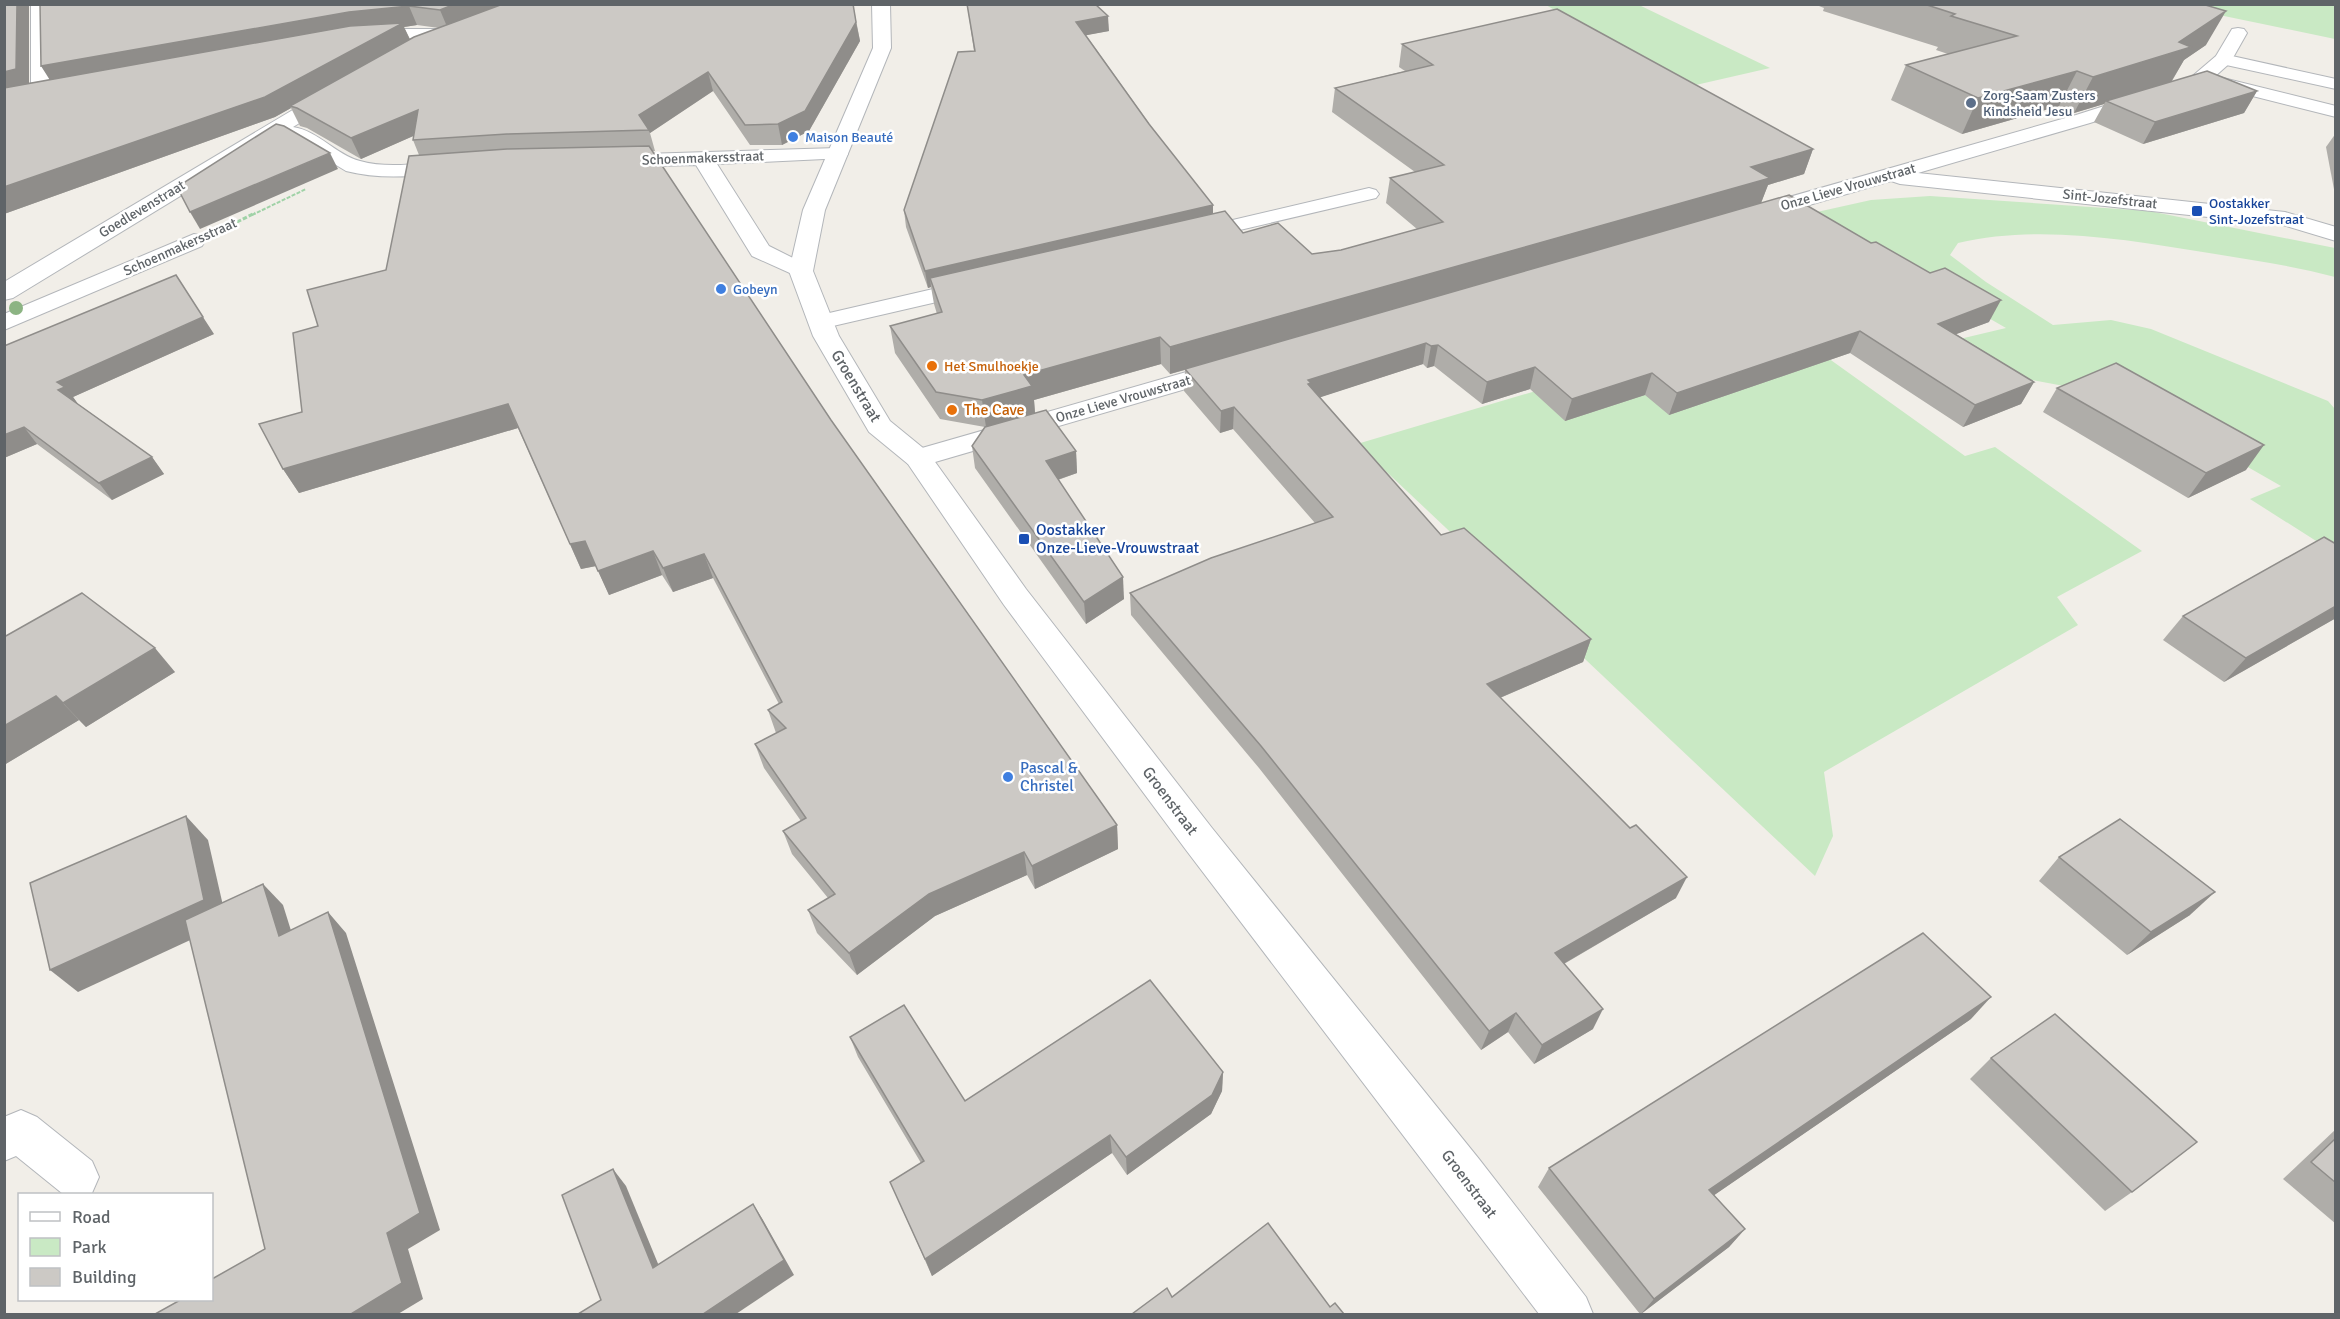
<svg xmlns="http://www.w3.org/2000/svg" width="2340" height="1319" font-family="Signika,sans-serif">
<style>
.green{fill:#c9e9c4}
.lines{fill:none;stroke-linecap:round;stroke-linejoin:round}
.service-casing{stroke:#b3b6ba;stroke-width:2}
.minor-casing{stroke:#b3b6ba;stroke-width:2}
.tertiary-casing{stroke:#b3b6ba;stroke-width:2}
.path-far1{stroke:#a0d2a7;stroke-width:2;stroke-dasharray:4 1.5;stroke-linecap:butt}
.path{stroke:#a0d2a7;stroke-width:3;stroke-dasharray:4.5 2;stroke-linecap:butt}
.service{fill:#fff;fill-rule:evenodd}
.minor{fill:#fff;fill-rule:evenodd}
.tertiary{fill:#fff;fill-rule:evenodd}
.tree{fill:#8cb483}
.wall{fill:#afada9;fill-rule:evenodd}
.shaded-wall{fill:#8f8d8a}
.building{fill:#ccc9c5;stroke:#8f8d8a;stroke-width:1.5}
.service-dot{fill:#5c6f8a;stroke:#fff;stroke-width:2}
.shop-dot{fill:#3f7fe0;stroke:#fff;stroke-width:2}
.transit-dot{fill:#1a4fb4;stroke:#fff;stroke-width:2}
.food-dot{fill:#e8710a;stroke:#fff;stroke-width:2}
.labels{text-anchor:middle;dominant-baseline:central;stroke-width:5;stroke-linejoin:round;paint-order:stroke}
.far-service-label{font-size:14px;fill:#4e5e75;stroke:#fff;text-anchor:start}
.far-shop-label{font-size:14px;fill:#366cbe;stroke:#fff;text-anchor:start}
.far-street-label{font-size:14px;fill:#5f6468;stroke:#fff}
.far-transit-label{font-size:14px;fill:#164399;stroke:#fff;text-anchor:start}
.far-food-label{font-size:14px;fill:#c56008;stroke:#fff;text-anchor:start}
.street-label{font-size:16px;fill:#5f6468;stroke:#fff}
.food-label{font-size:16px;fill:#c56008;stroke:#fff;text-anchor:start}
.transit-label{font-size:16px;fill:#164399;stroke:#fff;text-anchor:start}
.shop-label{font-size:16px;fill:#366cbe;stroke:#fff;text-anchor:start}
</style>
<rect width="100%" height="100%" fill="#f1eee8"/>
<!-- green -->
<g class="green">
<path d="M1546 5H1639L1770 68 1687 87Z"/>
<path d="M2171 5H2335V39Z"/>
<path d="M1930 196 2149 211 2335 248V277C2294 266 2252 260 2209 253 2128 240 2039 224 1958 243L1950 255 1986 282 2053 325 2111 320 2151 329 2328 401 2335 409V553L2250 499 2281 486 2099 382 2080 389 2010 376 1947 342 2006 328 1808 214 1871 200Z"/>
<path d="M1775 320 1965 456 1995 447 2142 551 2057 597 2078 625 1824 772 1833 836 1815 876 1357 444Z"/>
</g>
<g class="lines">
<!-- service casing -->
<g class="service-casing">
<g id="service">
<path d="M2223 54 2336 79V89L2217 63 2215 59 2217 55Z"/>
<path d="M2219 77 2336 106V117L2213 86 2210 82 2213 78Z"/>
<path d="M1369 188 1376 190 1379 194 1376 198 1197 240 1190 238 1187 234 1190 230Z"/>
<path d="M972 280 980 282 983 287 980 292 820 329 812 327 809 322 812 317Z"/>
</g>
</g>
<!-- minor casing -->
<g class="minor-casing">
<g id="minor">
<path d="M31 4H49L51 95 48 99H34L31 95Z"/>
<path d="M2238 28 2244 29 2247 33 2230 63 2203 87 2090 123 1918 173 2285 212 2336 227V241L2283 225 1900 184 1891 181 1755 221 1747 219 1744 214 1747 209 2076 115 2189 79 2216 56 2232 29Z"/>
<path d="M404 29H459L465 30 468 34 465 38 459 39 363 42 357 41 354 37 357 33 363 32Z"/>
<path d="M335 87 342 89 345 93 342 97 293 127C319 131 336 155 360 161 388 169 421 163 450 161L457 163 461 167 457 171 450 173C415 176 380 180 346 171L293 139 285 137 282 134 13 298 4 300V282L328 89Z"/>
<path d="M838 148 845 150 848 154 845 158 717 164 769 246 809 266 813 271 809 276 801 278 752 256 696 165 612 167 605 165 601 161 605 157 612 155Z"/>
<path d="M194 234 202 236 205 241 202 246 4 330V314Z"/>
<path d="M1228 360 1237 362 1241 368 1237 374 918 467 908 464 904 458 908 452Z"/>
<path d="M21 1110 37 1117 92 1161 99 1177 92 1193 63 1194 16 1156 4 1161V1117Z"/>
</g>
</g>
<!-- tertiary casing -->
<g class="tertiary-casing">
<path id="tertiary" d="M872 4H890L891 48 825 210 813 271 839 336 890 421 928 452 1026 589 1212 828 1479 1159 1586 1297 1593 1314H1539L1186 850 1004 605 908 464 869 432 813 336 789 271 803 210 873 48Z"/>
</g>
<!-- path-far1 -->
<path class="path-far1" d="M252 215 306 189"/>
<!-- path -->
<path class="path" d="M237 222 255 213"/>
<!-- service -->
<use href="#service" class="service"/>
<!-- minor -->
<use href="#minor" class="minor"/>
<!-- tertiary -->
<use href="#tertiary" class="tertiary"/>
</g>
<!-- trees -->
<circle class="tree" cx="16" cy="308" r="7"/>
<!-- wall -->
<g class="wall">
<path d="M4 4H29V83L50 80 40 4H853L860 41 809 131 782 145H750L713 91 650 133 655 151H652L831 420 1117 825 1118 849 1035 889 1027 875 935 916 857 975 817 933 808 910 828 898 792 854 783 831 801 821 764 768 755 744 776 733 768 710 779 704 713 578 673 592 662 575 609 595 596 566 581 569 518 428 299 493 283 469 302 412 318 326 386 270 419 155 413 140V136L361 159 307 128 300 126 291 108 275 117 4 214ZM417 25 439 28 410 39 404 27Z"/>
<path d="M967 4 1109 31 1086 35 1213 213 1243 233 1312 254 1341 250 1417 229 1386 203 1390 178 1415 172 1332 112 1335 88 1405 71 1399 67 1402 44 1813 149 1804 174 1768 185 1761 203 1989 322 1956 334 2034 382 2021 404 1963 427 1850 353 1669 415 1645 395 1565 421 1530 389 1482 404 1434 366 1427 368 1423 364 1320 397 1441 535 1591 639 1583 662 1500 698 1676 898 1564 964 1593 1029 1534 1064 1508 1032 1481 1050 1259 768 1131 615 1130 593 1315 523 1233 429 1220 433 1184 391 1185 370 1170 374 1161 364 1034 400 1035 413 1076 451 1077 473 1058 480 1124 599 1086 624 975 468 972 446 985 427 940 419 895 353 890 326 937 314 934 304 931 287 928 288 906 227 904 210 974 51Z"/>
<path d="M1814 4H2202L2206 45 2184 60 2172 81 2257 91 2244 113 2143 144 2094 122 2104 104 2074 113 2059 106 1962 134 1891 100 1906 65 1948 54 1936 50 1938 47 1823 11 1824 8Z"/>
<path d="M2336 133V200L2326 147Z"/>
<path d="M214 334 73 397 78 404 152 457 164 474 112 500 37 444 4 458V346Z"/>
<path d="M2057 388 2246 470 2188 498 2043 412Z"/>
<path d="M2183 616 2336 618 2224 682 2163 640Z"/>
<path d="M4 637 175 672 86 727 79 720 4 765Z"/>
<path d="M2059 857 2190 915 2127 955 2039 881Z"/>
<path d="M1971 1019 1714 1195 1745 1229 1729 1247 1641 1314H1640L1538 1187 1549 1168Z"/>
<path d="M850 1037 965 1101 1223 1072 1222 1091 1211 1114 1127 1175 1112 1153 932 1276 890 1182 921 1163 858 1057Z"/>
<path d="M1991 1058 2132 1192 2105 1211 1970 1079Z"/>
<path d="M2336 1129V1224L2283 1179Z"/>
</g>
<!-- shaded-wall -->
<g class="shaded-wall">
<path d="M17 4H29V89L4 94V72Z"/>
<path d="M455 4H513L448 29 440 10Z"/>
<path d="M409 6 417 25 404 27 411 42 290 106 291 108 275 117 4 214V187L53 85 41 66 349 12Z"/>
<path d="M2226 11 2206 45 2184 60 2171 82 2106 101 2104 104 2074 113 2093 77 2179 42Z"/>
<path d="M1108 16 1109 31 1077 37 1076 22Z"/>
<path d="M856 22 860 41 809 131 782 145 778 124Z"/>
<path d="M2077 71 2059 106 1962 134 1978 98Z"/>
<path d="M708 72 713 91 650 133 639 115Z"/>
<path d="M2257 91 2244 113 2143 144 2155 122Z"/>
<path d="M418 110 427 130 361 159 351 138Z"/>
<path d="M1813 149 1804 174 1768 185 1761 203 1170 374V347L1751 167Z"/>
<path d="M330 153 338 169 200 229 190 212Z"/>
<path d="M1213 205V222L930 278 931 287 928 288 925 271Z"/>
<path d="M2001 300 1989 322 1927 345 1938 324Z"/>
<path d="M203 317 214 334 73 397 78 404 58 390 57 382Z"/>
<path d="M1860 331 1850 353 1669 415 1677 393Z"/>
<path d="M1160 337 1161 364 1034 400 1035 413 986 427 982 400 1024 375Z"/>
<path d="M1426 343 1423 364 1309 401 1308 380Z"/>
<path d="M1438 345 1434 366 1427 368 1431 346Z"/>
<path d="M1535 367 1530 389 1482 404 1487 382Z"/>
<path d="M1652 373 1645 395 1565 421 1572 399Z"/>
<path d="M2034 382 2021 404 1963 427 1975 405Z"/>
<path d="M508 404 518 428 299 493 283 469Z"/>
<path d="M1234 407 1233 429 1220 433 1221 411Z"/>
<path d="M24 427 37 444 4 458V435Z"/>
<path d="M2264 445 2246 470 2188 498 2206 473Z"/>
<path d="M1076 451 1077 473 1048 483 1046 461Z"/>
<path d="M152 457 164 474 112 500 99 483Z"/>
<path d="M585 541 596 566 581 569 570 544Z"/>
<path d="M653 551 662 575 609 595 598 571Z"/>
<path d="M704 554 713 578 673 592 663 568Z"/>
<path d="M1123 577 1124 599 1086 624 1084 602Z"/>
<path d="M2336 606V618L2224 682 2246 658Z"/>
<path d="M1591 639 1583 662 1481 706 1487 684Z"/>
<path d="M155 648 175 672 86 727 63 703Z"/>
<path d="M56 696 79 720 4 765V726Z"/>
<path d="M186 816 208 840 227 923 78 992 50 970Z"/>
<path d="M1117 825 1118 849 1035 889 1032 866Z"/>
<path d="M1024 852 1027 875 935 916 857 975 849 953 929 894Z"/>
<path d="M1687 877 1676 898 1546 974 1555 953Z"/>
<path d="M263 884 283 905 299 956 279 936Z"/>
<path d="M2215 892 2190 915 2127 955 2151 932Z"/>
<path d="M328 912 346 933 440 1230 408 1249 423 1299 398 1314H351L387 1233Z"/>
<path d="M1991 997 1971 1019 1694 1209 1709 1190Z"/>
<path d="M1603 1009 1593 1029 1534 1064 1542 1045Z"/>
<path d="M1516 1013 1508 1032 1481 1050 1489 1031Z"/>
<path d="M1223 1072 1222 1091 1211 1114 1127 1175 1126 1157Z"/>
<path d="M1110 1135 1112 1153 932 1276 925 1259Z"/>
<path d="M613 1169 626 1186 666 1283 653 1268Z"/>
<path d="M753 1204 763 1220 794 1275 736 1314H703Z"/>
<path d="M1745 1229 1729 1247 1641 1314 1654 1299Z"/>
</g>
<!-- building -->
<g class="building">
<path d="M4 4H17L16 69 4 72Z"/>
<path d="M40 4H455L440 10 409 6 349 12 41 66Z"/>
<path d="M503 4H853L856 22 805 111 778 124 745 125 708 72 639 115 649 130 507 134 413 140 418 110 351 138 297 108 290 106 414 37Z"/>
<path d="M967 4H1095L1108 16 1076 22 1149 124 1213 205 925 271 904 210 958 52 975 51Z"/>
<path d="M1924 4H2202L2226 11 2179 42 2191 47 2093 77 2077 71 1978 98 1906 65 2017 36 1951 16 1955 14Z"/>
<path d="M1557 9 1813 149 1751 167 1770 178 1170 347 1160 337 1024 375 1032 386 982 400 936 392 890 326 942 312 930 278 1225 211 1243 233 1278 223 1312 254 1341 250 1443 222 1390 178 1444 165 1335 88 1433 65 1402 44Z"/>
<path d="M403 23 265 97 4 187V88L350 26Z"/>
<path d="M2207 71 2257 91 2155 122 2106 101Z"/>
<path d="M276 124 284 126 330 153 190 212 177 187Z"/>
<path d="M649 146 831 420 1117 825 1032 866 1024 852 929 894 849 953 808 910 835 894 783 831 806 818 755 744 786 728 768 710 782 702 704 554 663 568 653 551 598 571 585 541 570 544 508 404 283 469 259 424 302 412 293 333 318 326 307 290 386 270 409 156 507 149Z"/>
<path d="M1789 195 1871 243 1876 242 1930 273 1945 268 2001 300 1938 324 2034 382 1975 405 1860 331 1677 393 1652 373 1572 399 1535 367 1487 382 1438 345 1431 346 1426 343 1308 380 1311 383 1308 384 1441 535 1464 528 1591 639 1487 684 1630 828 1636 825 1687 877 1555 953 1603 1009 1542 1045 1516 1013 1489 1031 1261 746 1130 593 1211 558 1333 517 1234 407 1221 411 1185 369Z"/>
<path d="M176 275 203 317 57 382 65 387 58 390 152 457 99 483 24 427 4 435V346Z"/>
<path d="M2116 363 2264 445 2206 473 2057 388Z"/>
<path d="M1046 410 1076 451 1046 461 1123 577 1084 602 972 446 985 427Z"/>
<path d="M2324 537 2336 544V606L2246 658 2183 616Z"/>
<path d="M82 593 155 648 63 703 56 696 4 726V637Z"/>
<path d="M186 816 204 900 50 970 30 883Z"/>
<path d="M2120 819 2215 892 2151 932 2059 857Z"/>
<path d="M263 884 279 936 328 912 420 1213 387 1233 402 1283 351 1314H155L182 1299H212V1279L265 1249 185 920Z"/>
<path d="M1923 933 1991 997 1709 1190 1745 1229 1654 1299 1549 1168Z"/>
<path d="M1150 980 1223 1072 1212 1095 1126 1157 1110 1135 925 1259 890 1182 924 1161 850 1037 904 1005 965 1101Z"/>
<path d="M2055 1014 2197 1142 2132 1192 1991 1058Z"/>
<path d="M2336 1138V1183L2311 1162Z"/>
<path d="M613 1169 653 1268 753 1204 784 1260 703 1314H578L601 1300 562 1195Z"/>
<path d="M1268 1223 1330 1307 1335 1303 1344 1314H1132L1167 1288 1172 1297Z"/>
</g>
<!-- markers -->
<circle class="service-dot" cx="1971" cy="103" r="6"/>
<g class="shop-dot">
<circle cx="793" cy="137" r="6"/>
<circle cx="721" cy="289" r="6"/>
<circle cx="1008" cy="777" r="6"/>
</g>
<g class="transit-dot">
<rect x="2191" y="205" width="12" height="12" rx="3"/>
<rect x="1018" y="533" width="12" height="12" rx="3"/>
</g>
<g class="food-dot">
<circle cx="932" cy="366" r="6"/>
<circle cx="952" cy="410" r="6"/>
</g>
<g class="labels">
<!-- far-service labels -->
<g class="far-service-label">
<text x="1983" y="95">Zorg-Saam Zusters<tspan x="1983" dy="16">Kindsheid Jesu</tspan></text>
</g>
<!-- far-shop labels -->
<g class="far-shop-label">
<text x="805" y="137">Maison Beauté</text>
<text x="733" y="289">Gobeyn</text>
</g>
<!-- far-street labels -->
<g class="far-street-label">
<text transform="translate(703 158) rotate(-2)">Schoenmakersstraat</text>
<text transform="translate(1848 187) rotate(-16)">Onze Lieve Vrouwstraat</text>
<text transform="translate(2110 199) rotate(6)">Sint-Jozefstraat</text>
<text transform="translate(142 209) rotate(-31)">Goedlevenstraat</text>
<text transform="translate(180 247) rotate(-24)">Schoenmakersstraat</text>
<text transform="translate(1123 399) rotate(-16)">Onze Lieve Vrouwstraat</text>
</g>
<!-- far-transit labels -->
<g class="far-transit-label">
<text x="2209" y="203">Oostakker<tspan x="2209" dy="16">Sint-Jozefstraat</tspan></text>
</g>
<!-- far-food labels -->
<g class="far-food-label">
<text x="944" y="366">Het Smulhoekje</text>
</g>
<!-- street labels -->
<g class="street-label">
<text transform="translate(856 386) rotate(59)">Groenstraat</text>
<text transform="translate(1170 801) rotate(53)">Groenstraat</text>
<text transform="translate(1469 1184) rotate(53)">Groenstraat</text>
</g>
<!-- food labels -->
<g class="food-label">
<text x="964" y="410">The Cave</text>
</g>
<!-- transit labels -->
<g class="transit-label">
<text x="1036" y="530">Oostakker<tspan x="1036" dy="18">Onze-Lieve-Vrouwstraat</tspan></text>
</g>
<!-- shop labels -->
<g class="shop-label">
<text x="1020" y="768">Pascal &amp;<tspan x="1020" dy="18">Christel</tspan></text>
</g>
</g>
<!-- border -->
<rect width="2340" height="1319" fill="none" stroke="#5f6468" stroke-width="12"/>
<!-- legend -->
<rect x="18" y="1193" width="195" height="108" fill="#ffffff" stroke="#bfc1c3" stroke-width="1.5"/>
<rect x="30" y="1212" width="30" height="9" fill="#ffffff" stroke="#bfc1c3" stroke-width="1.5"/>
<text x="72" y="1223" font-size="18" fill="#5f6468">Road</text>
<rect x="30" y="1238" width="30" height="18" fill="#c9e9c4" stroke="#bfc1c3" stroke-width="1.5"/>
<text x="72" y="1253" font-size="18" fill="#5f6468">Park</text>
<rect x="30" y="1268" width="30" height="18" fill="#ccc9c5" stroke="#bfc1c3" stroke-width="1.5"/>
<text x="72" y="1283" font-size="18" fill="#5f6468">Building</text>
</svg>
